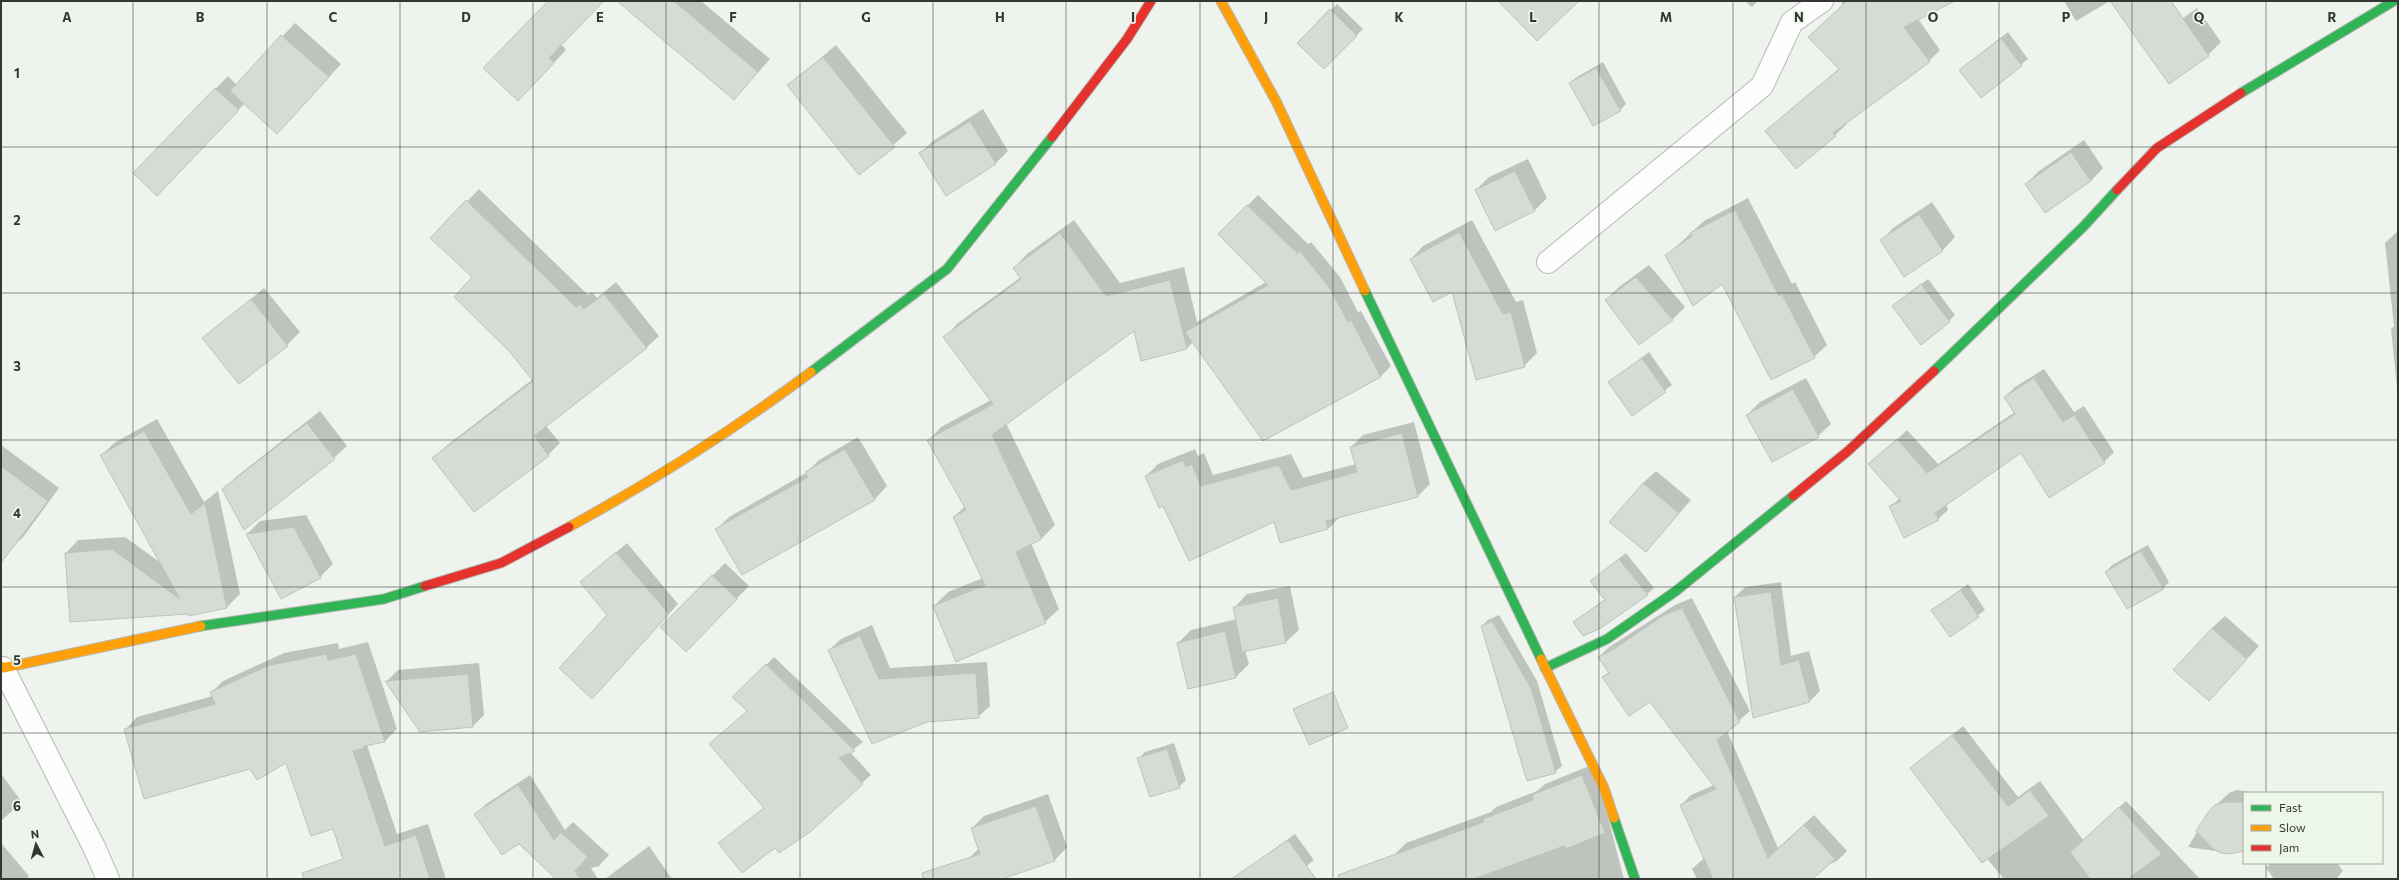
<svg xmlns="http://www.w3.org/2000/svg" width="2399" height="880" font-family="Commissioner,sans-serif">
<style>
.shadow{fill:#0003}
.building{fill:#d6dbd5;stroke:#bec2be}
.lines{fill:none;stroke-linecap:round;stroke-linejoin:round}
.street-casing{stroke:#b5b9b4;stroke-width:24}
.fast-casing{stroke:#b5b9b4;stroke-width:11}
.slow-casing{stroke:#b5b9b4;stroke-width:11}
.jam-casing{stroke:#b5b9b4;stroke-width:11}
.street{stroke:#fcfdfc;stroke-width:22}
.fast{stroke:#30b455;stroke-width:9}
.slow{stroke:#ff9f0a;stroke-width:9}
.jam{stroke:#e5322d;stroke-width:9}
.grid{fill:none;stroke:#333732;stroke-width:1;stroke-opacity:0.55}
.grid-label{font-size:13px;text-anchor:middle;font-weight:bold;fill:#333732;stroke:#ecf7ea;stroke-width:3.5;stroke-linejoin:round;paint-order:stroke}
</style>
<rect width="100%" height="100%" fill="#eef4ed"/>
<!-- shadow -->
<g class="shadow">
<path d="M603 1 561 44 566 50 531 87 484 68Z"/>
<path d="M661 1H701L770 59 734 99Z"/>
<path d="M1745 1H1758L1752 7Z"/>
<path d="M1842 1H1951L1918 19 1940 50 1929 61 1845 123 1847 124 1835 135 1766 131 1840 68Z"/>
<path d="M2064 1H2110L2076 21Z"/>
<path d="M1337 4 1363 29 1324 68 1298 43Z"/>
<path d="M2197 8 2221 42 2208 55 2170 82 2158 36Z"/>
<path d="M295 23 341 64 290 120 245 103 170 182 135 173 228 76 237 85Z"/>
<path d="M2008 32 2028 59 1981 96 1967 64Z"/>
<path d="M836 45 907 133 860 174 789 85Z"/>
<path d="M1603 62 1626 104 1620 110 1570 83 1577 77Z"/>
<path d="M983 109 1008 151 996 163 946 194 920 153 933 141Z"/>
<path d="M2084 140 2103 168 2091 181 2026 184 2039 171Z"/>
<path d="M1528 159 1547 198 1534 211 1476 190 1489 177Z"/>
<path d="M479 189 588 295 592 292 597 298 616 282 659 336 647 347 546 426 560 443 548 455 434 458 446 446 533 379 474 277 432 238Z"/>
<path d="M1258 195 1308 244 1311 242 1340 277 1358 312 1361 311 1391 366 1381 376 1264 439 1193 342 1187 348 1142 360 1134 330 1006 423 1055 525 1042 538 1031 543 1059 609 1045 622 934 606 948 592 983 578 954 517 965 506 928 441 941 427 991 400 945 337 958 323 1021 277 1014 268 1027 254 1074 220 1120 283 1184 267 1197 322 1266 282 1219 234Z"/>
<path d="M1748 198 1792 284 1795 282 1827 345 1814 357 1722 282 1666 256 1704 221Z"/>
<path d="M1932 202 1955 237 1943 250 1904 275 1881 241 1893 228Z"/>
<path d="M1472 220 1516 302 1523 300 1537 353 1524 366 1452 290 1411 259 1423 246Z"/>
<path d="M2398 231V387H2397L2391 329 2394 326 2385 243Z"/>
<path d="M1649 265 1685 307 1673 319 1639 344 1606 300 1619 287Z"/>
<path d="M1928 279 1955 315 1949 321 1893 306Z"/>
<path d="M264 288 300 332 287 345 204 338Z"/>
<path d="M1649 352 1672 385 1632 415 1609 383Z"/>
<path d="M2044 369 2074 412 2084 406 2114 452 2104 462 2021 452 1946 504 1948 510 1938 519 1890 507 1900 498 1880 455 1907 430 1938 464 2015 412 2005 397 2015 387Z"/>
<path d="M1806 378 1831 424 1818 436 1747 415 1760 402Z"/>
<path d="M320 411 347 446 334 458 224 490 236 477Z"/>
<path d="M157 419 204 502 218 491 240 594 227 607 189 615 66 553 78 540 125 537 161 563 102 455 114 443Z"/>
<path d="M1414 422 1430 484 1418 496 1340 517 1328 529 1163 505 1146 476 1158 464 1195 449 1198 456 1204 453 1213 475 1291 454 1303 478 1356 464 1351 447 1363 435Z"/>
<path d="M858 437 887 486 875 499 742 574 717 529 729 517 806 473 819 460Z"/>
<path d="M1 445 59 488 24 536 12 548 1 539Z"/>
<path d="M1656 471 1691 500 1646 551 1643 483Z"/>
<path d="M306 515 333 564 320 577 247 534 260 521Z"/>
<path d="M627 543 678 604 602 688 608 615 581 582Z"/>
<path d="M2148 545 2169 582 2163 588 2106 572 2112 565Z"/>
<path d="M1626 553 1654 588 1647 594 1574 622 1605 599 1598 575Z"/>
<path d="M725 563 749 586 698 638 662 627Z"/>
<path d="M1781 582 1791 656 1809 651 1820 691 1810 701 1754 717 1735 597 1745 587Z"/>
<path d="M1968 584 1985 610 1950 636 1932 610Z"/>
<path d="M1290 586 1299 630 1286 642 1245 650 1249 664 1236 677 1189 688 1178 643 1191 630 1237 619 1235 607 1247 594Z"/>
<path d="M1692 598 1750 711 1727 731 1778 848 1814 815 1847 851 1837 861 1796 879H1697L1692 869 1704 858 1681 805 1691 795 1714 785 1651 700 1603 677 1609 672 1599 657 1609 647 1675 605Z"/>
<path d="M1499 615 1537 681 1562 766 1555 772 1482 626 1488 620Z"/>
<path d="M2225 616 2259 646 2221 687 2212 628Z"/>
<path d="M872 625 890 668 987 662 990 706 978 717 927 721 829 650 841 639Z"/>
<path d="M368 642 397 729 385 741 367 745 397 834 428 824 446 879H350L334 827 286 762 251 768 126 729 137 717 213 696 211 693 223 681 284 653 338 643 339 649Z"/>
<path d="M774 657 863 742 850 752 871 775 809 831 775 846 720 843 765 807 710 744 748 711 734 697Z"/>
<path d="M479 663 484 715 473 726 387 681 398 670Z"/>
<path d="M1963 726 2018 797 2040 781 2083 840 2126 801 2200 879H2004L1911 768Z"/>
<path d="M1174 743 1186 780 1179 787 1139 758 1145 752Z"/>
<path d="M1594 764 1624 879H1402L1394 855 1406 843 1491 812 1496 807 1537 791 1545 784Z"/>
<path d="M1 774 22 802 1 821Z"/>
<path d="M530 775 565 830 573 822 609 855 599 866 591 868 598 879H558L519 843 476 814 486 804Z"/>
<path d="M2237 790 2255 793H2244V850L2229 853 2188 847 2209 812 2229 793Z"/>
<path d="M1048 794 1067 847 1055 860 999 879H977L969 858 979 848 972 828 984 816Z"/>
<path d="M1295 834 1314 860 1290 879H1259L1250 867Z"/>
<path d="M1 843 29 876 26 879H1Z"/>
<path d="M649 846 672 879H605Z"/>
<path d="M2271 863H2337L2343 871 2336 879H2274L2266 868Z"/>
</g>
<!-- building -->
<g class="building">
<path d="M548 1H604L549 58 554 63 518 101 483 68Z"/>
<path d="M617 1H674L758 72 734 100Z"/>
<path d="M1498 1H1579L1537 41Z"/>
<path d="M1847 1H1955L1904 27 1930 62 1833 133 1836 136 1796 169 1765 131 1839 69 1808 37Z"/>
<path d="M2110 1H2171L2209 56 2169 84Z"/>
<path d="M1330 9 1357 36 1324 69 1297 43Z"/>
<path d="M281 35 329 77 277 134 230 91Z"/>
<path d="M2001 38 2022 66 1981 98 1959 70Z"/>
<path d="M823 57 895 147 859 175 787 85Z"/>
<path d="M1596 68 1621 111 1593 126 1569 83Z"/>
<path d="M215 88 239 110 157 196 133 173Z"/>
<path d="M970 121 996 164 946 196 919 153Z"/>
<path d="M2071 152 2091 181 2045 213 2025 184Z"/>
<path d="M1515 171 1535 211 1495 231 1475 190Z"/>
<path d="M466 200 576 307 580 304 584 309 604 294 647 348 534 436 549 456 474 512 432 458 533 381 510 352 454 297 472 277 430 238Z"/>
<path d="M1247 205 1297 253 1300 251 1329 287 1348 322 1351 320 1381 377 1263 441 1185 332 1268 285 1218 234Z"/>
<path d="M1735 210 1779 296 1782 294 1815 358 1771 380 1722 284 1693 306 1665 255 1692 236 1690 233Z"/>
<path d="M1919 214 1943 251 1904 277 1880 240Z"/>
<path d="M1459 232 1503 314 1511 312 1525 367 1476 380 1452 292 1433 302 1410 259Z"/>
<path d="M1060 233 1106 296 1170 280 1187 349 1141 361 1134 331 992 435 1042 539 1016 552 1046 623 956 662 933 606 985 585 953 517 966 510 927 440 993 404 943 337 1021 279 1013 268Z"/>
<path d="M1636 277 1673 320 1639 345 1605 300Z"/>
<path d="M1921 284 1950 322 1921 345 1892 306Z"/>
<path d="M251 299 288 346 239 384 202 338Z"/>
<path d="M1642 358 1666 392 1632 416 1608 382Z"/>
<path d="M2034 378 2063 422 2074 415 2105 463 2049 498 2021 453 1935 513 1939 520 1904 538 1889 506 1901 501 1868 464 1897 439 1927 473 2015 414 2004 397Z"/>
<path d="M1793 389 1819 437 1772 462 1746 415Z"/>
<path d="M307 423 335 459 244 530 222 489Z"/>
<path d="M144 431 191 514 205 503 227 608 189 616 188 614 70 622 65 553 112 549 180 599 100 455Z"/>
<path d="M1402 433 1418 497 1326 521 1328 529 1280 543 1274 522 1189 561 1163 506 1159 508 1145 476 1183 460 1186 467 1192 464 1201 486 1279 465 1291 490 1357 472 1350 447Z"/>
<path d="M845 449 875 500 742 575 715 529 808 477 805 472Z"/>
<path d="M1 466 48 501 1 563Z"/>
<path d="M1643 483 1679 513 1646 552 1609 522Z"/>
<path d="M294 527 321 578 281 599 246 534Z"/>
<path d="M2141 551 2164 589 2127 609 2105 572Z"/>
<path d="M616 552 669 614 592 699 559 668 607 615 580 582Z"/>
<path d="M1619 559 1648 595 1601 628 1583 636 1573 622 1605 600 1590 581Z"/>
<path d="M712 575 737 599 686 652 660 627Z"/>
<path d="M1961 590 1979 617 1950 637 1931 610Z"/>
<path d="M1771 592 1781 665 1799 660 1810 702 1753 718 1734 597Z"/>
<path d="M1278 598 1286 643 1242 652 1233 607Z"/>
<path d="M1682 608 1740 722 1717 740 1768 858 1804 825 1835 859 1813 879H1713L1680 805 1716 789 1650 702 1629 716 1602 677 1609 673 1598 657 1614 649 1664 615Z"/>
<path d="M1492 621 1531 688 1556 773 1527 781 1481 626Z"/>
<path d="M2212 628 2247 659 2209 701 2173 670Z"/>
<path d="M1225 631 1236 678 1188 689 1177 643Z"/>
<path d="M860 636 879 679 976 673 979 718 927 722 872 744 828 650Z"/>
<path d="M327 654 328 660 356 654 385 742 364 746 365 748 353 751 385 846 416 835 430 879H304L302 873 343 859 333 829 311 836 286 763 257 780 250 769 144 799 124 729 215 704 210 692 270 665Z"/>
<path d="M766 664 855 751 839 758 863 784 810 832 779 853 775 848 742 873 718 843 764 808 709 744 747 711 732 697Z"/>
<path d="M468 674 473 727 420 732 385 681Z"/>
<path d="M1333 692 1348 728 1309 745 1293 709Z"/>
<path d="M1952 735 2008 806 2030 790 2049 816 1982 863 1910 768Z"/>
<path d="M1167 749 1180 788 1150 797 1137 758Z"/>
<path d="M1582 775 1605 833 1566 849 1564 846 1474 879H1338V875L1484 822 1483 819 1533 800 1532 795Z"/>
<path d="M518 785 554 840 561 832 588 857 575 871 580 879H556L519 844 502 855 474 814Z"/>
<path d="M2224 802H2244V851L2229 854 2221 853 2213 849 2196 831 2209 811 2215 805Z"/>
<path d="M1036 806 1055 861 1002 879H923L922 873 980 854 971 828Z"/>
<path d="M2119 807 2162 854 2128 879H2090L2070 852Z"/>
<path d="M1288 840 1316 879H1231Z"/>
</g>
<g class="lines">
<!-- street casing -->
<g class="street-casing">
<g id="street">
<path d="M1548 262 1762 86 1792 22 1822 1"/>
<path d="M3 668 94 847 108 879"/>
</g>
</g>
<!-- fast casing -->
<g class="fast-casing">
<g id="fast">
<path d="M2241 93 2394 1"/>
<path d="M1365 291 1541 659"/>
<path d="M1934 371 2084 226 2117 190"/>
<path d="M811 372 947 269 1052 137"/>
<path d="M201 626 384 599 425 586"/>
<path d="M1545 668 1607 639 1676 591 1793 496"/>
<path d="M1614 818 1635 879"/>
</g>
</g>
<!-- slow casing -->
<g class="slow-casing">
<g id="slow">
<path d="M1221 1 1277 103 1365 291"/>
<path d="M569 527C653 481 735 429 811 372"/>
<path d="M1541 659 1604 788 1614 818"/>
<path d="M1 666 3 668 201 626"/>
</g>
</g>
<!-- jam casing -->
<g class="jam-casing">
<g id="jam">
<path d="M1052 137 1127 39 1151 1"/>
<path d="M2117 190 2157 148 2241 93"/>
<path d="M1793 496 1848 451 1934 371"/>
<path d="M425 586 501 563 569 527"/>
</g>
</g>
<!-- street -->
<use href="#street" class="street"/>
<!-- fast -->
<use href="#fast" class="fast"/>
<!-- slow -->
<use href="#slow" class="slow"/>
<!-- jam -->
<use href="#jam" class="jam"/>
</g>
<!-- grid -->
<path class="grid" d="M133 1V879M267 1V879M400 1V879M533 1V879M666 1V879M800 1V879M933 1V879M1066 1V879M1200 1V879M1333 1V879M1466 1V879M1599 1V879M1733 1V879M1866 1V879M1999 1V879M2132 1V879M2266 1V793M1 147H2398M1 293H2398M1 440H2398M1 587H2398M1 733H2398M2266 863V879"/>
<g class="grid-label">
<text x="67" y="22">A</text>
<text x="200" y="22">B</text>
<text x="333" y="22">C</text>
<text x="466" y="22">D</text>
<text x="600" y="22">E</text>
<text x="733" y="22">F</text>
<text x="866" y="22">G</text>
<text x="1000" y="22">H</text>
<text x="1133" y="22">I</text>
<text x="1266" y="22">J</text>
<text x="1399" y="22">K</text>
<text x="1533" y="22">L</text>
<text x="1666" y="22">M</text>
<text x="1799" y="22">N</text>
<text x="1933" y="22">O</text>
<text x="2066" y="22">P</text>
<text x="2199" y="22">Q</text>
<text x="2332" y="22">R</text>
<text x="17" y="78">1</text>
<text x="17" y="225">2</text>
<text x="17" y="371">3</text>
<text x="17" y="518">4</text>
<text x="17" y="665">5</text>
<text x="17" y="811">6</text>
</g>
<!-- border -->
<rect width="2399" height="880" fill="none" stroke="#333732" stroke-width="4"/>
<!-- legend -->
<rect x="2243" y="792" width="140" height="72" fill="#ecf7ea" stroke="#a2aaa0"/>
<rect x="2251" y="805" width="20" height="6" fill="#30b455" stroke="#a2aaa0"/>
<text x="2279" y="812" font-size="12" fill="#333732">Fast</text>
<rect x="2251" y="825" width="20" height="6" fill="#ff9f0a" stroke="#a2aaa0"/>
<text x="2279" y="832" font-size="12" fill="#333732">Slow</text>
<rect x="2251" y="845" width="20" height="6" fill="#e5322d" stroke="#a2aaa0"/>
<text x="2279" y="852" font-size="12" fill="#333732">Jam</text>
<!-- north arrow -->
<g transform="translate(36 844) rotate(354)" stroke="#ecf7ea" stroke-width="3" paint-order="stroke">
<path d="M0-3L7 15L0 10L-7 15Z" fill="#333732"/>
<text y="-6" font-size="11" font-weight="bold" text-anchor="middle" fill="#333732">N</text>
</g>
</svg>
